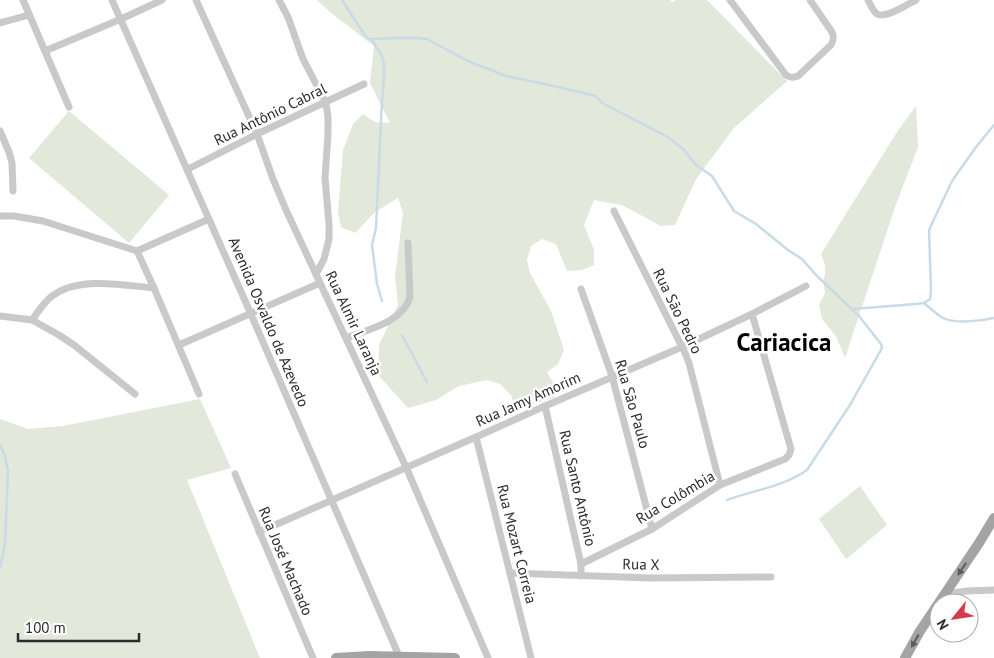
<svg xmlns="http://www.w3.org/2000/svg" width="994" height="658" font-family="'PT Sans',sans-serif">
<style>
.green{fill:#e2e8da}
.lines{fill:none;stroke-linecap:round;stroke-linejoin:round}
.stream{stroke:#c8dbe7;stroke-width:2.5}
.street{stroke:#c9c9c9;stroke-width:7}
.primary{stroke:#a4a4a4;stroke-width:10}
.oneway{fill:#5c5c5c}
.labels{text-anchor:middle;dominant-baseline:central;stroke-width:5;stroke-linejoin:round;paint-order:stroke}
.street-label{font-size:15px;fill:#2c2c2c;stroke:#fff}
.town-label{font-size:25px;font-weight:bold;fill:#000;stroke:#fff}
</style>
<rect width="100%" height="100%" fill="#fff"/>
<!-- green -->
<g class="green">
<path d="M317 0H670L672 2 676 0H707L787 81 734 128 696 179 675 225 661 226 622 205 594 200 584 225 594 250V265L582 270 567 271 556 244 542 239 531 246 527 260 530 273 551 311 564 350 558 364 547 372 554 384V398L515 409 511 395 500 384 487 380 459 386 436 400 408 408 378 375 379 345 398 305 395 277 403 213 398 198 375 212 355 233 341 227 338 212 343 150 353 124 363 114 375 122 390 123 370 83 374 46 330 12Z"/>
<path d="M916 106 918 147 895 207 845 358 836 336 822 319 819 305 825 293 823 281 825 275V265L821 254 899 129Z"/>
<path d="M69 111 169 195 129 243 29 158Z"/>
<path d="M200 399 231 468 187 480 260 658H0V419L28 429 63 426Z"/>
<path d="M860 486 887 525 846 559 819 519Z"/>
</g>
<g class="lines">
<!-- stream -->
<g class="stream">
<path d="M342 0 366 37 369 39 400 38H418L427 39 468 61 506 76 545 84 596 96 602 103 666 136 683 149 696 165 712 176 734 211 756 224 788 250 802 259 816 275 859 316 881 344 882 348 850 405 807 470C783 487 754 490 727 500"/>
<path d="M372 40 382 56 384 64V78L382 101 376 228 372 245 377 284 382 301"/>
<path d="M924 303C930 308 936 314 943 318 955 324 981 321 994 318"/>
<path d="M852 309 916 304 924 303 930 299 931 292 929 230 952 181 976 147 994 125"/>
<path d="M402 335 427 382"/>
<path d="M0 445 5 456 8 471 5 544 0 568"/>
</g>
<!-- street -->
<g class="street">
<path d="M23 0 69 107"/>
<path d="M112 0 250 312 399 656"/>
<path d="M196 0 257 134 273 179 286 210 406 467 488 658"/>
<path d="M279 0 288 17 303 59 326 103 328 117V134L325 178 329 224V239L324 259 316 274"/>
<path d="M730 0 786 75C790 78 793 78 798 76L831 45C834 40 834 37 832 32L810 0"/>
<path d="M868 0C870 4 873 11 877 14 886 19 908 4 916 0"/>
<path d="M0 23 29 15"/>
<path d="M45 51 121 19 162 0"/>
<path d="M0 131 9 152 12 163 13 191"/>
<path d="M188 169 257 134 364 84"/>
<path d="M614 211 685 353 689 363 720 485"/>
<path d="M0 216H14L43 221 137 251 209 219"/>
<path d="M137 251 154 288 199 394"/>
<path d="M581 289 612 376 652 529"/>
<path d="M0 316 32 320 59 335 74 345 135 394"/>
<path d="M32 320C38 312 43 303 52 296 79 276 122 285 154 288"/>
<path d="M346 338C369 329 403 322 410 297L408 243"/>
<path d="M179 345 320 283"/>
<path d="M545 406 581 564V576"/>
<path d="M476 437 531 658"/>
<path d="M235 474 313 658"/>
<path d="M259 532 476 437 545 406 682 347 752 314 806 286"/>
<path d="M581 564 652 529 720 485 785 459 789 455 791 449 752 314"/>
<path d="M510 573 651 578 771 577"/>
<path d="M944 594 967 591 994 590"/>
</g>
<!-- primary -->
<g class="primary">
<path d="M336 658 369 656 455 658"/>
<path d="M905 658 920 631 979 543 994 518"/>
</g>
</g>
<!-- one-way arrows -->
<defs><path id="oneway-solid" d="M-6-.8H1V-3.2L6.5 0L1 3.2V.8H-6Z" transform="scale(1.25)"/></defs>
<g class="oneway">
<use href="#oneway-solid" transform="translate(962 569) rotate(124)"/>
<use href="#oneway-solid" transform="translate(915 641) rotate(119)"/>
</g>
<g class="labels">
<!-- street labels -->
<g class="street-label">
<text transform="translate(270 114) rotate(-26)">Rua Antônio Cabral</text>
<text transform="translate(678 311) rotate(64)">Rua São Pedro</text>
<text transform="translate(269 322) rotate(67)">Avenida Osvaldo de Azevedo</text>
<text transform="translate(354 323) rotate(65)">Rua Almir Laranja</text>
<text transform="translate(528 399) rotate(-24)">Rua Jamy Amorim</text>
<text transform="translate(633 404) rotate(74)">Rua São Paulo</text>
<text transform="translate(578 488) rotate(77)">Rua Santo Antônio</text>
<text transform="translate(675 497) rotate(-31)">Rua Colômbia</text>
<text transform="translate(517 544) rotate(76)">Rua Mozart Correia</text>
<text transform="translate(286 561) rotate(67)">Rua José Machado</text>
<text transform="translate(641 564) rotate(1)">Rua X</text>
</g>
<!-- town labels -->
<g class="town-label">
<text x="784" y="342">Cariacica</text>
</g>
</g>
<!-- north arrow -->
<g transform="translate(954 618) rotate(240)"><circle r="24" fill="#ffffff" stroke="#ababab"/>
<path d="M0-4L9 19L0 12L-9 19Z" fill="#d43c4a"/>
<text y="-8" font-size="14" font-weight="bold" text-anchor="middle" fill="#2c2c2c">N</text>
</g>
<!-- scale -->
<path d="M18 633v8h121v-8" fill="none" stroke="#2c2c2c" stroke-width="2.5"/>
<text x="25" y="633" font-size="15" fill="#2c2c2c" stroke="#ffffff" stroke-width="4" paint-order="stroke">100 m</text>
</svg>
